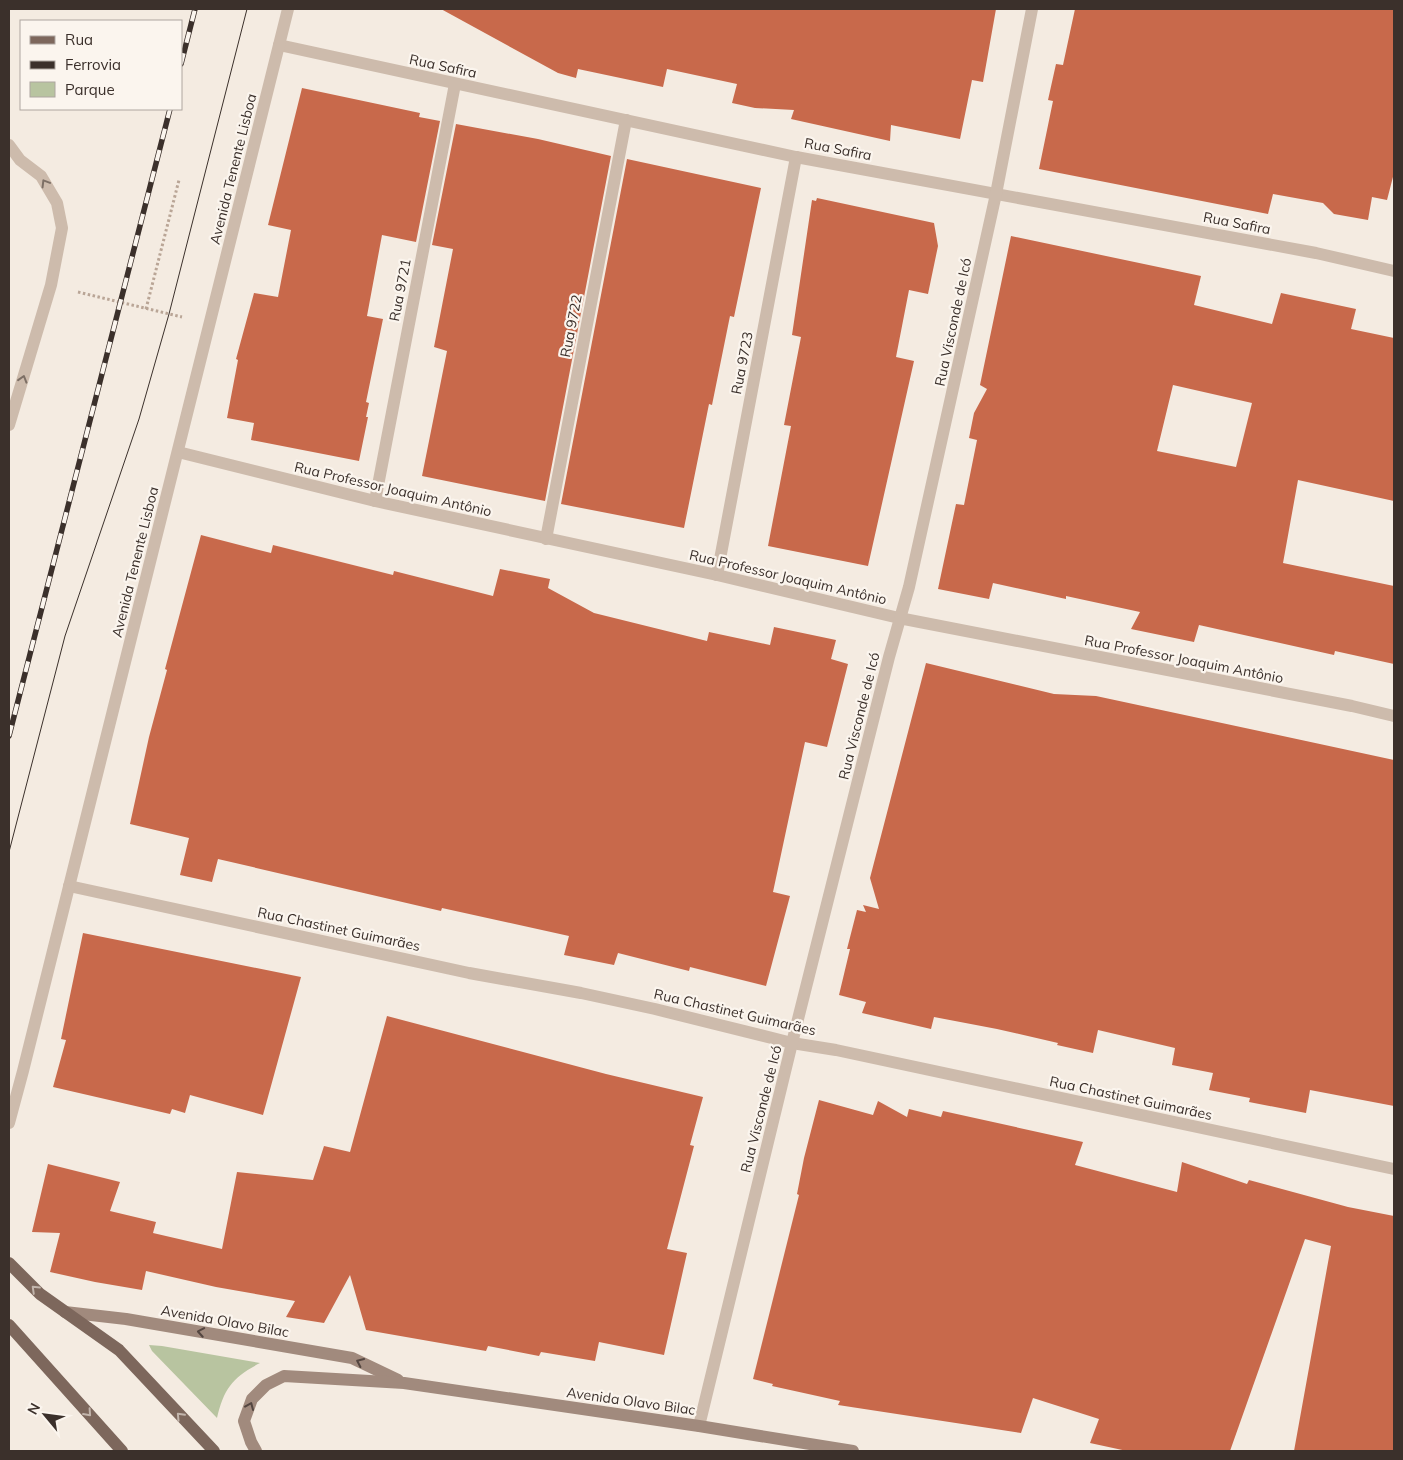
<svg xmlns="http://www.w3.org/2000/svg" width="1403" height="1460" font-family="Mulish,sans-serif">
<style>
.green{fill:#b8c4a0}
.building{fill:#c8694b;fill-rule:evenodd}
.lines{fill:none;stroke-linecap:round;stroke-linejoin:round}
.path{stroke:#b9a596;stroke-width:3;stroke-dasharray:2.5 2.5;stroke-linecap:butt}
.street{stroke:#cdbbac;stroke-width:12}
.secondary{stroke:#a18a7d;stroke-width:12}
.primary{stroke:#7d675c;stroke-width:12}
.tram{stroke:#3b302b;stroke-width:1}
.rail-casing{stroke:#3b302b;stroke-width:5.5}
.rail{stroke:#fbf5ee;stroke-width:4;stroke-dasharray:11;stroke-linecap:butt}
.oneway{stroke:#7d6f65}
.oneway2{stroke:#c2b5ac}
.oneway3{stroke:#544640}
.labels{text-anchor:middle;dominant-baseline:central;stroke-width:4.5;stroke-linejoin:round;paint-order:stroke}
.street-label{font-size:14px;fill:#3b302b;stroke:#fbf5ee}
</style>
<rect width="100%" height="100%" fill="#f4ebe1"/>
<!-- green -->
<path class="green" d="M149 1345 162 1346 260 1363C233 1377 224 1388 217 1418L152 1351Z"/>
<!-- building -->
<g class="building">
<path d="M441 9H996L983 82 972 80 960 139 891 125 890 141 791 119 794 110 755 108 732 103 737 84 667 69 663 87 578 69 576 78 558 73Z"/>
<path d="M1075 9H1394V173L1387 200 1372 197 1368 220 1334 214 1323 203 1273 194 1268 214 1039 169 1053 101 1048 100 1056 64 1063 65Z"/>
<path d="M302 88 420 113 419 117 440 121 416 242 382 235 367 316 383 319 366 402 369 403 366 417H368L359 461 251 440 254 423 227 418 238 360 236 359 254 293 278 297 291 230 268 225Z"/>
<path d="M456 124 538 139 611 156 545 501 422 476 447 351 434 347 453 249 432 245Z"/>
<path d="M627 159 761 188 734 317 730 316 712 405 709 404 684 528 561 504Z"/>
<path d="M817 198 934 223 938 246 928 294 909 290 896 357 914 361 868 566 768 546 791 426 784 425 801 337 792 335 812 200 816 201Z"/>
<path d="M1011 236 1201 276 1194 305 1272 324 1281 293 1356 309 1351 329 1394 338V501L1298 480 1283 563 1394 586V664L1335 651 1334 655 1199 625 1194 642 1131 629 1140 612 1066 596V599L993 583 989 599 938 589 956 504 964 505 977 440 969 438 974 413 987 389 980 385ZM1173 385 1252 403 1236 467 1157 451Z"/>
<path d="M201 535 271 553 273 545 393 575 394 571 493 596 500 569 550 579 548 588 594 613 707 641 709 632 770 645 774 627 836 640 831 659 848 664 827 747 805 742 773 892 790 896 766 986 690 967 689 971 618 953 614 965 564 955 569 936 442 908 441 911 218 859 212 882 180 875 189 838 130 824 149 737 167 670 165 669Z"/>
<path d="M926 663 1054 694 1096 696 1394 760V1106L1310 1090 1306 1113 1249 1102 1250 1098 1209 1090 1213 1073 1172 1065 1175 1048 1098 1030 1093 1053 1057 1045 1058 1043 997 1029 934 1017 931 1029 862 1013 866 1002 839 995 850 949H847L857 910 866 912 863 905 879 909 870 878Z"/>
<path d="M83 933 301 977 263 1115 190 1095 185 1113 172 1109 170 1114 53 1087 66 1040 61 1039Z"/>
<path d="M387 1016 606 1074 703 1097 690 1145 694 1146 667 1249 687 1253 664 1355 599 1342 595 1361 541 1352 539 1356 488 1346 486 1351 366 1330 350 1275 324 1323 286 1317 295 1301 216 1287 146 1271 142 1290 95 1282 50 1272 60 1233 32 1232 48 1164 120 1182 110 1211 156 1222 153 1233 222 1249 237 1172 313 1180 324 1146 350 1152Z"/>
<path d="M819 1100 873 1115 878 1101 907 1117 909 1109 941 1117 943 1111 1083 1142 1075 1165 1177 1192 1182 1162 1247 1184 1249 1180 1348 1207 1394 1216V1451H1294L1331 1246 1305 1239 1230 1451H1127L1090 1443 1099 1419 1033 1398 1021 1433 838 1405 840 1401 772 1386 773 1384 753 1379 799 1195 797 1194 804 1158Z"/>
</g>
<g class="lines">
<!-- path -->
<g class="path">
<path d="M78 292 182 317"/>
<path d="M146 309 179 180"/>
</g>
<!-- street -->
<g class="street">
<path d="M279 45 796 157 1316 253 1394 271"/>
<path d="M9 145 20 160 41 176 57 203 62 228 51 285 9 425"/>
<path d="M178 452 375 501 717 575 899 618 1352 706 1394 716"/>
<path d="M375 501 455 84"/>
<path d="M546 539 626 120"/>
<path d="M717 575 796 157"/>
<path d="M69 886 469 973 581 993 655 1009 792 1043 836 1050 1394 1169"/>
<path d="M9 1123 23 1071 288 9"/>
<path d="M699 1426 792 1043 889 657 909 587 996 194 1032 9"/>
</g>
<!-- secondary -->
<g class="secondary">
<path d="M65 1312 126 1319 352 1358 398 1380"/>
<path d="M256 1451 251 1442 244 1421 252 1399 266 1385 284 1376 404 1383 699 1426 853 1451"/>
</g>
<!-- primary -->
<g class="primary">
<path d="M9 1263 40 1294 119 1350 214 1451"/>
<path d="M9 1325 122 1451"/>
</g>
<!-- tram -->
<path class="tram" d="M9 852 65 636 139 419 169 314 247 9"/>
<!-- rail casing -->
<g class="rail-casing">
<g id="rail">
<path d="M181 64 195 9"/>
<path d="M9 736 170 109"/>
</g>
</g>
<!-- rail -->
<use href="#rail" class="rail"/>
</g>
<!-- one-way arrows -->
<defs><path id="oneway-chevron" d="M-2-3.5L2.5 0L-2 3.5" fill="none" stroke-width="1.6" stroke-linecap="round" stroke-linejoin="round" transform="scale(1.25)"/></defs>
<g class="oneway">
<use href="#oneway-chevron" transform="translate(45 183) rotate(-121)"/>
<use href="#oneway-chevron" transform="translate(23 379) rotate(-73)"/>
</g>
<g class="oneway2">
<use href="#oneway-chevron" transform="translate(35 1289) rotate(-136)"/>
<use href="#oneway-chevron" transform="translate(88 1413) rotate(48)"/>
<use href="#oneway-chevron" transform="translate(180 1416) rotate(-133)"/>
</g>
<g class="oneway3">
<use href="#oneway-chevron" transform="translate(201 1332) rotate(-170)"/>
<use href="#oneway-chevron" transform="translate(360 1362) rotate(-155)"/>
<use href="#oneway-chevron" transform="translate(250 1406) rotate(-67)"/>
</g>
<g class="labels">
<!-- street labels -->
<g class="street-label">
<text transform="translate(443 66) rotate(12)">Rua Safira</text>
<text transform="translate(838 149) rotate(11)">Rua Safira</text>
<text transform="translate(233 169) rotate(-76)">Avenida Tenente Lisboa</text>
<text transform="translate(1237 223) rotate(11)">Rua Safira</text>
<text transform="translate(400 290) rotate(-79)">Rua 9721</text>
<text transform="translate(953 322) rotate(-78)">Rua Visconde de Icó</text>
<text transform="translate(571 326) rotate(-79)">Rua 9722</text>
<text transform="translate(742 363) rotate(-79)">Rua 9723</text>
<text transform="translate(393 489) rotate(13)">Rua Professor Joaquim Antônio</text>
<text transform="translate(135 562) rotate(-76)">Avenida Tenente Lisboa</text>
<text transform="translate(788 577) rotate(13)">Rua Professor Joaquim Antônio</text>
<text transform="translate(1184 659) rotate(11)">Rua Professor Joaquim Antônio</text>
<text transform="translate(859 716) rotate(-76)">Rua Visconde de Icó</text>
<text transform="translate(339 929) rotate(12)">Rua Chastinet Guimarães</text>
<text transform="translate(735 1012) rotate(13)">Rua Chastinet Guimarães</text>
<text transform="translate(1131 1098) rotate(12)">Rua Chastinet Guimarães</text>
<text transform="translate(761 1109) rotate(-76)">Rua Visconde de Icó</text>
<text transform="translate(225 1321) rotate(10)">Avenida Olavo Bilac</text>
<text transform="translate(631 1401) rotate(8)">Avenida Olavo Bilac</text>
</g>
</g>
<!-- border -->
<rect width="1403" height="1460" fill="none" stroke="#3b302b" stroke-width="20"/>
<!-- legend -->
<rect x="20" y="20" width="162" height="90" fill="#fbf5ee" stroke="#aea6a0"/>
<rect x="30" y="36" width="25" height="8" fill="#7d675c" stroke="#aea6a0"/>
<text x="65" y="45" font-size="15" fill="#3b302b">Rua</text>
<rect x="30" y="61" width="25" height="8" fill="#3b302b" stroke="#aea6a0"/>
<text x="65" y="70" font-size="15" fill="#3b302b">Ferrovia</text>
<rect x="30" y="82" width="25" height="15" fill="#b8c4a0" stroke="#aea6a0"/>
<text x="65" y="95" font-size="15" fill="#3b302b">Parque</text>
<!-- north arrow -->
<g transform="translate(45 1415) rotate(299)" stroke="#fbf5ee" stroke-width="4" paint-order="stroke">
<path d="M0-4L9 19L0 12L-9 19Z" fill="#3b302b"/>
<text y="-8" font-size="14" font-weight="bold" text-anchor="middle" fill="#3b302b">N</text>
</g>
</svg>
